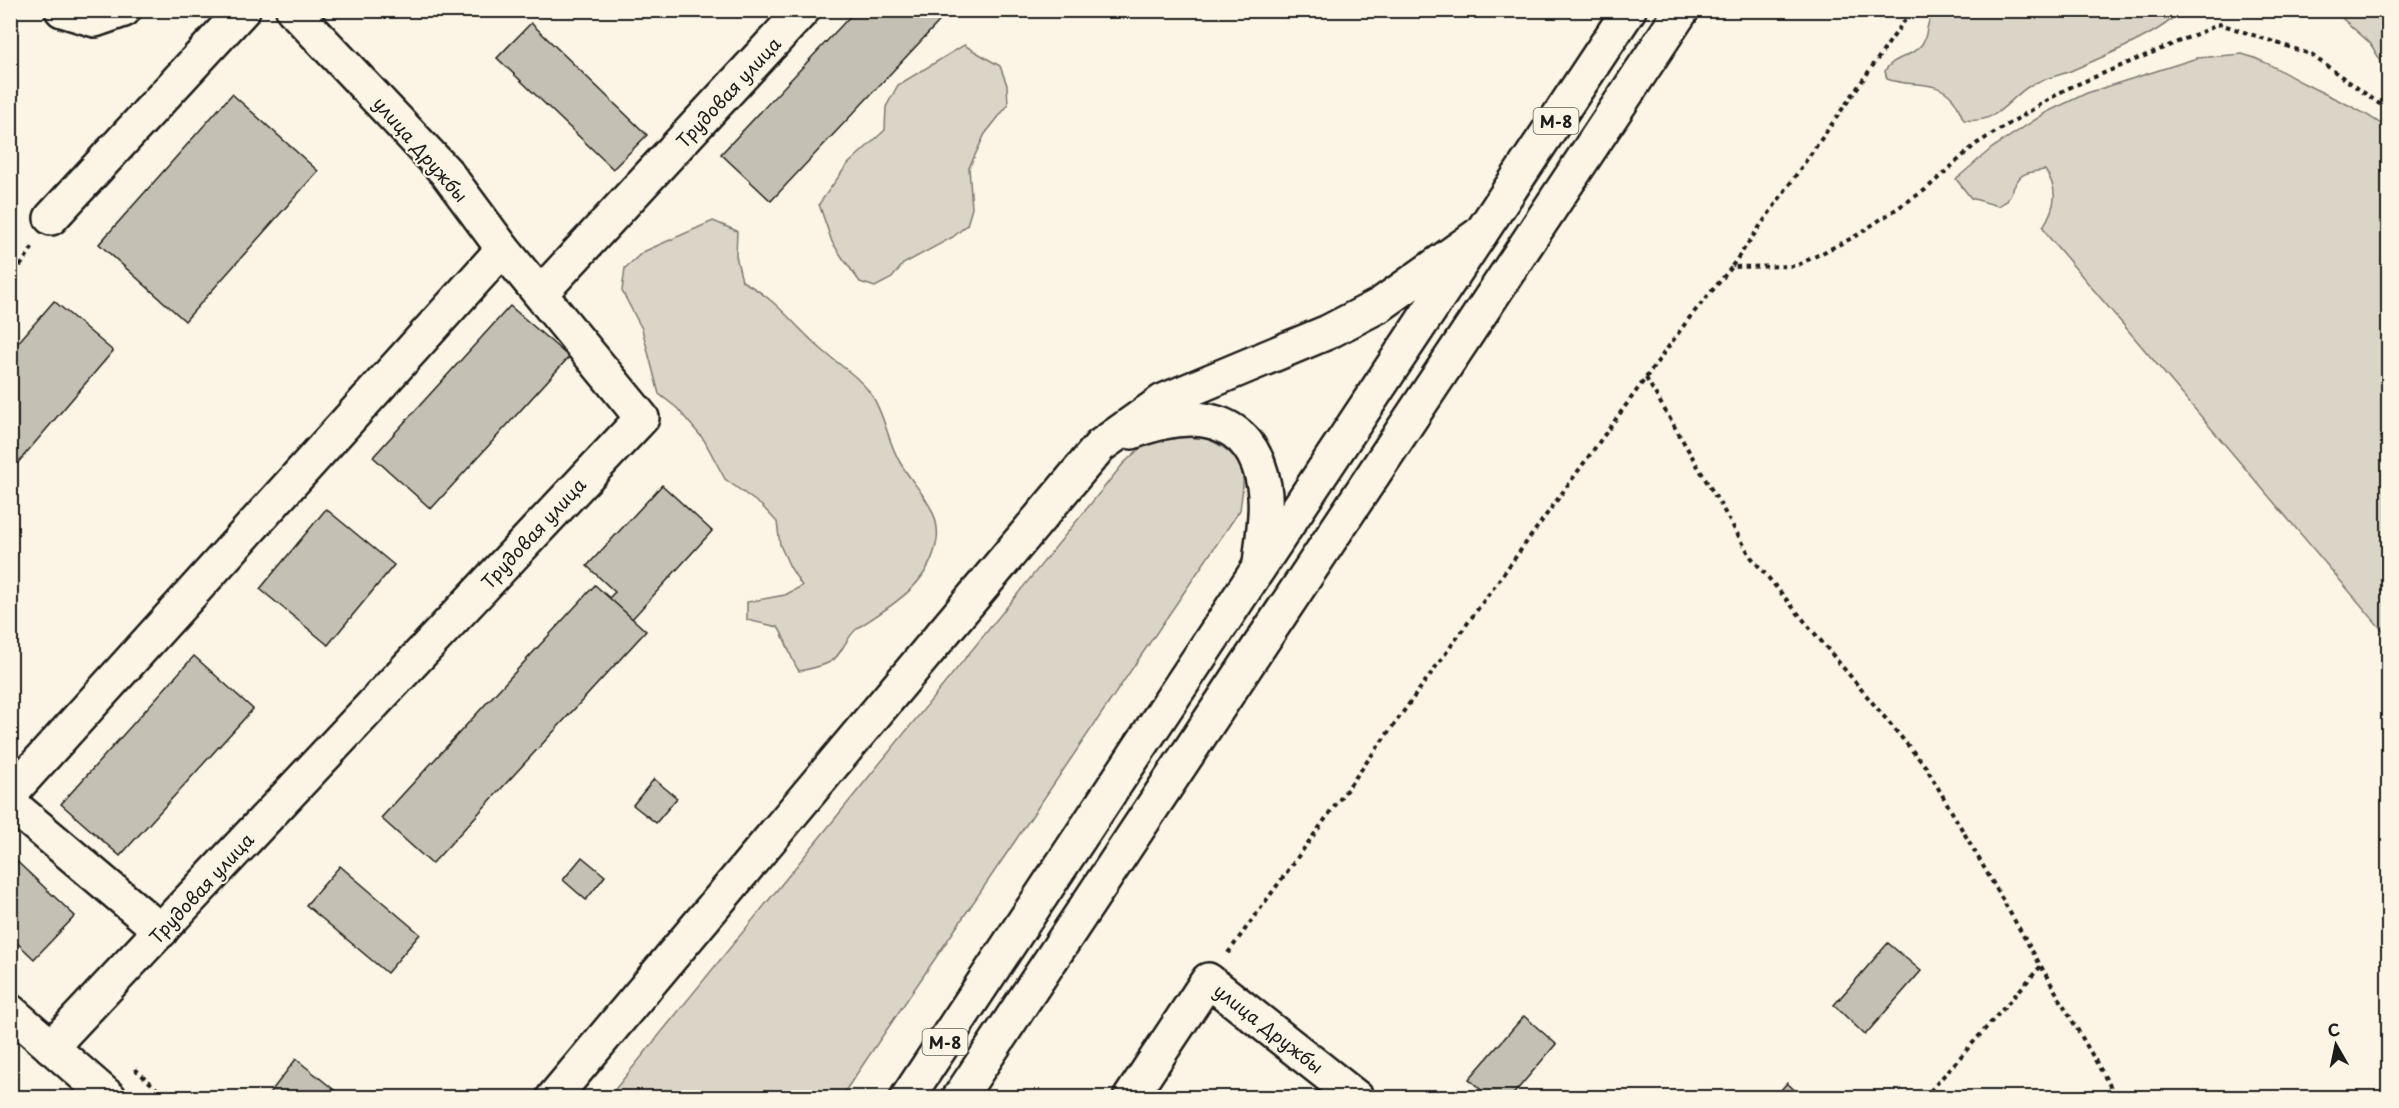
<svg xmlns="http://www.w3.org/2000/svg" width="2399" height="1108" font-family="'Playpen Sans',sans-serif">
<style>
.green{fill:#dbd5c8;stroke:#7c7872;stroke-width:1.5}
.building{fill:#c4c0b3;stroke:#1c1c1c;stroke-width:1.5}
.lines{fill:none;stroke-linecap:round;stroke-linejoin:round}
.minor-casing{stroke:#1c1c1c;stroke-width:38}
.major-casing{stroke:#1c1c1c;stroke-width:38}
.path{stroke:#1c1c1c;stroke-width:4;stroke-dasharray:4.5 4.5;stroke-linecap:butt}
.minor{stroke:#fcf5e5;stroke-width:33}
.major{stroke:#fcf5e5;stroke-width:33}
.labels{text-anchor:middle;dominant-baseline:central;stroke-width:4.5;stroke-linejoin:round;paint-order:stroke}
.shield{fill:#fcf5e5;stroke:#5f5d58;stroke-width:1.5}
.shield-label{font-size:16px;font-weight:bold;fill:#1c1c1c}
.street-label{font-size:18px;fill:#1c1c1c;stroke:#fcf5e5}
</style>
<rect width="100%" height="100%" fill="#fcf5e5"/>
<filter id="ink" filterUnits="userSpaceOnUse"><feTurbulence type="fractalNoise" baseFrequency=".0167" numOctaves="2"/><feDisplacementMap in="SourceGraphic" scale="12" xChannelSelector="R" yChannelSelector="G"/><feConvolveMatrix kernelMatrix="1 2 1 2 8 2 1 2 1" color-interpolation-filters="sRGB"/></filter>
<g filter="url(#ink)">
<!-- green -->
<g class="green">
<path d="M1937 11V10L2179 11C2167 31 2100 58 2075 69 2061 76 2045 77 2031 85 2006 100 1999 124 1964 120 1960 113 1958 105 1953 99 1936 78 1910 88 1887 79L1885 71C1893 56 1912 58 1922 44 1930 32 1923 23 1937 11Z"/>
<path d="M2341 11H2388V73L2370 43 2343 19Z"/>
<path d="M964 45 1000 66 1007 85 1008 105 985 134 969 168 972 208 967 225 953 237 903 264 892 278 875 287 860 282 842 257 832 242 819 204 847 165 885 130 886 107 898 85Z"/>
<path d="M2242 54C2266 60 2283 73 2305 84 2334 99 2362 109 2388 129V647L2383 631 2048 236 2043 227C2056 206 2059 190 2045 170 2014 173 2020 178 2007 201L1998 206 1971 198 1956 179 1992 148 2047 112 2087 93 2197 58Z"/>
<path d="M713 221 737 231 736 256 742 281C780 301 795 328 827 354 842 367 859 377 871 394 886 416 887 442 901 464 915 488 941 509 937 540 929 586 893 604 858 628 846 636 842 656 830 662 821 667 809 669 799 671 789 657 788 642 778 627L747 620V602L785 595 802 586 790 567 780 545 777 522 762 506 725 479 704 440 677 408 659 394 642 329 622 291 625 268 643 252Z"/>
<path d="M1185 431C1208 438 1244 451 1243 482 1243 491 1241 501 1240 510L841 1097 608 1098 1123 464 1153 436Z"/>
</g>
<!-- building -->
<g class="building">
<path d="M856 10H950L771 201 721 154Z"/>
<path d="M531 23 647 135 613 169 497 58Z"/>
<path d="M232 94 318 171 185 321 99 244Z"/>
<path d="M54 301 113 351 10 472V352Z"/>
<path d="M510 306 569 357 431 509 373 457Z"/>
<path d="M662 485 712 531 632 619 609 598 615 592 587 566Z"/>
<path d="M326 509 394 565 328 645 260 589Z"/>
<path d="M595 585 646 631 432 864 381 818Z"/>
<path d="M194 656 253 709 120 856 61 804Z"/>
<path d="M654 779 677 798 656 823 633 805Z"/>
<path d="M10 855 75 916 34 959 10 936Z"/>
<path d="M582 857 605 876 586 900 563 880Z"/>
<path d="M340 866 420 934 387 973 306 905Z"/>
<path d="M1888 943 1921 971 1865 1035 1834 1005Z"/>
<path d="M1524 1016 1556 1044 1510 1098H1490L1469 1079Z"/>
<path d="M296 1059 343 1097V1098H266Z"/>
<path d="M1787 1083 1803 1098H1774Z"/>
</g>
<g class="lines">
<!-- minor casing -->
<g class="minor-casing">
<g id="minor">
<path d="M62 10 95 20 124 10"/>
<path d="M51 218 243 10"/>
<path d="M541 293 803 10"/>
<path d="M1132 432C1191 408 1252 413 1264 486 1268 510 1262 540 1260 565"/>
<path d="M10 794 503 249"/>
<path d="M10 803 161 931"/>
<path d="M10 1011 110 1098"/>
<path d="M51 1047 642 418 503 249 446 172 293 10"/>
<path d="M553 1098 1100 446 1163 401 1328 332 1380 305 1481 233"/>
<path d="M1130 1098 1208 980 1357 1098"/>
</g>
</g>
<!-- major casing -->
<g class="major-casing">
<g id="major">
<path d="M907 1098 1629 10"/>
<path d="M959 1098 1682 10"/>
</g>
</g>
<!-- path -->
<g class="path">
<path d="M1732 266 1912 10"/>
<path d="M10 281 33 247"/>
<path d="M1646 378 1751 557 1926 767 2117 1098"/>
<path d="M1228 953 1690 317 1732 267 1796 266 1854 237 1925 190 1976 144 2066 89 2220 24 2310 54 2388 110"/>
<path d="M135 1069 167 1098"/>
<path d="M1924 1098 2041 966"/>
</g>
<!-- minor -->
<use href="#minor" class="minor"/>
<!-- major -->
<use href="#major" class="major"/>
</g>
</g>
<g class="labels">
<!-- shield labels -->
<g class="shield">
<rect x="1533.5" y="108" width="45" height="26" rx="4.5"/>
<rect x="922.5" y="1029" width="45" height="26" rx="4.5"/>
</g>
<g class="shield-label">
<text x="1556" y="121">М-8</text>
<text x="945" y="1042">М-8</text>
</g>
<!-- street labels -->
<g class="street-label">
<text transform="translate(728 92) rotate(-47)">Трудовая улица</text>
<text transform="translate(421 149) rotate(49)">улица Дружбы</text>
<text transform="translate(533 533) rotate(-47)">Трудовая улица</text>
<text transform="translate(201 888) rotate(-47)">Трудовая улица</text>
<text transform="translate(1269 1028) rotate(38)">улица Дружбы</text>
</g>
</g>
<!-- margin -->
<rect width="2399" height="1108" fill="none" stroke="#fcf5e5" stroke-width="36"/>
<rect x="18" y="18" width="2363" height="1072" fill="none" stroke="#1c1c1c" stroke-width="2" filter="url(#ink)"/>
<!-- north arrow -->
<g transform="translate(2336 1045) rotate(351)" stroke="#fcf5e5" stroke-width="4.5" paint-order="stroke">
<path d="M0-4.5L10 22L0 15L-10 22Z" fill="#1c1c1c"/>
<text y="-9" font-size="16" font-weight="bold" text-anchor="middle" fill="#1c1c1c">С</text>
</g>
</svg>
